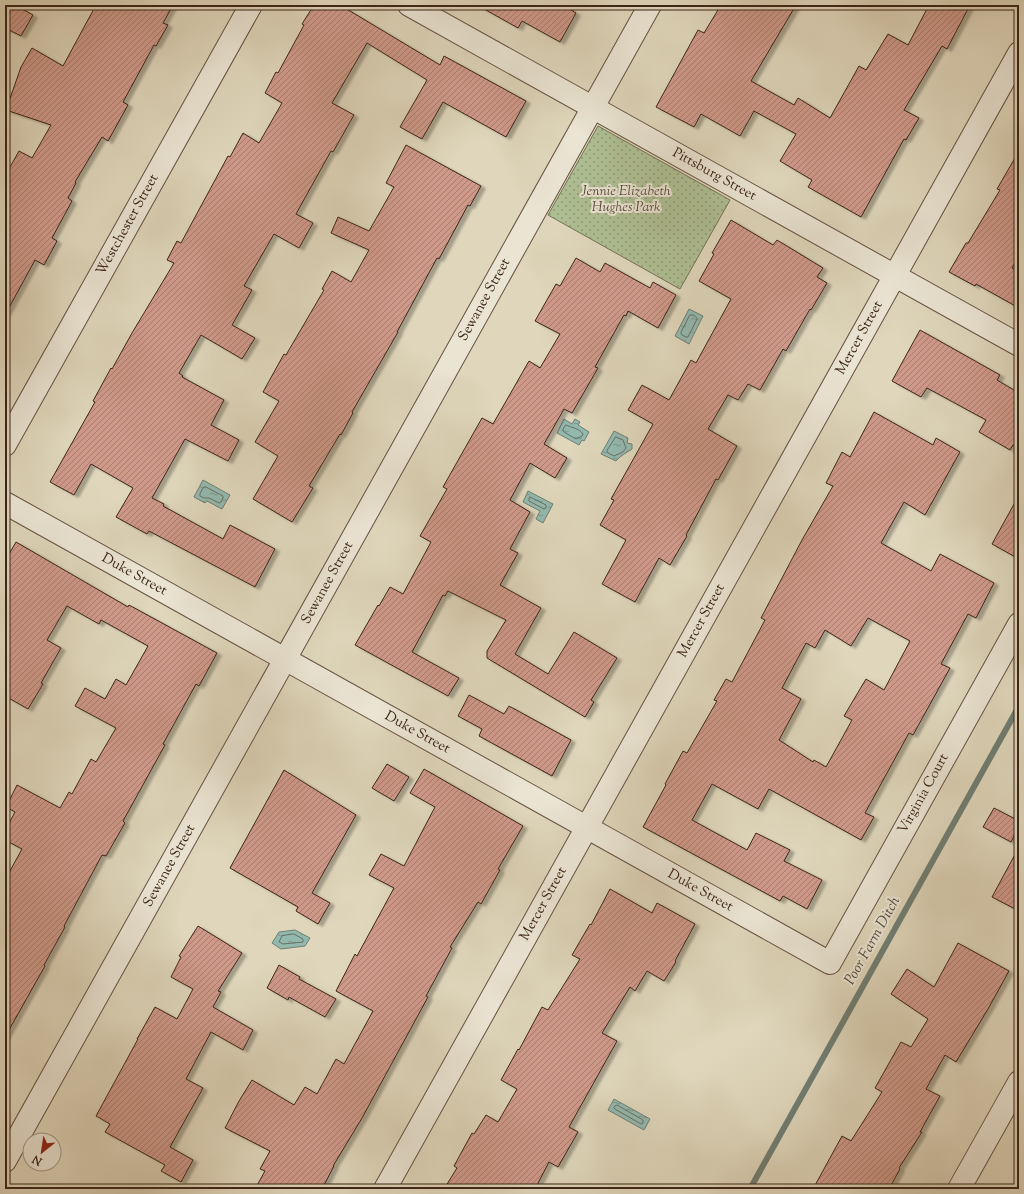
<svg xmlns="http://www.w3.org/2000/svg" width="1024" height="1194" font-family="'Sorts Mill Goudy',serif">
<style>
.green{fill:url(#green-dots);stroke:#757256}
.water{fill:url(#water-ripples);stroke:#707e73}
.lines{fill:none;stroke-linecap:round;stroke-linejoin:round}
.shore{stroke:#686f64;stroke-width:1}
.stream{stroke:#707e73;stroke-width:6}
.building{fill:url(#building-hatch);stroke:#3c2518;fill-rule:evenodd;filter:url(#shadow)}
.minor-casing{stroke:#655141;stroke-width:24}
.minor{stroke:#eae4d3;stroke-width:22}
.labels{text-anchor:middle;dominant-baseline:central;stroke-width:4;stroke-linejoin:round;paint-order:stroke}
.street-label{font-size:14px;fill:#3c2518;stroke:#eae4d3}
.park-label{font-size:14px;font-style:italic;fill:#584b37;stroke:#eae4d3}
.water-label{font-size:15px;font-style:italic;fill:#524a3e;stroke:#eae4d3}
</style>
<defs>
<pattern id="green-dots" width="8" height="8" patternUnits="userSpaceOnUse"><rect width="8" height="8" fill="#aebe93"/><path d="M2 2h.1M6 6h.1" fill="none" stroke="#8f9a77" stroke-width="1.8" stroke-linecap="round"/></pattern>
<pattern id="water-ripples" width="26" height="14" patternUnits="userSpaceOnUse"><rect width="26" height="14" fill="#93b9af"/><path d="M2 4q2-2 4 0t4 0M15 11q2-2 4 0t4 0" fill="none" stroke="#79968d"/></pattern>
<pattern id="building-hatch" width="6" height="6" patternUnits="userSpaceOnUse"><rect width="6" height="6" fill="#cf998a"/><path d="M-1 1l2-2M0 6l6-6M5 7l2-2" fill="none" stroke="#a97d70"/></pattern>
<filter id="shadow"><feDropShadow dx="4.5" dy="2.5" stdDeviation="1" flood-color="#0004"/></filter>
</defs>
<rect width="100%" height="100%" fill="#dfd6bb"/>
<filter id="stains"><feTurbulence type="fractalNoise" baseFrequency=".005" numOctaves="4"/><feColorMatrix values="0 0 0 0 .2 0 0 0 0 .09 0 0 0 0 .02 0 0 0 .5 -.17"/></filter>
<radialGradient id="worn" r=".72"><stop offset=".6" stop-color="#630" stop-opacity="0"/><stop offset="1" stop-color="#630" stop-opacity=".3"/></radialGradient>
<!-- green -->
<path class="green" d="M598 126 730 200 680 289 548 215Z"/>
<!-- water -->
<g class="water">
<path d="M689 309 703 316 689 344 675 336Z"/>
<path d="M564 419 572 424 575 419 580 422 578 425 589 432 584 441 582 440 579 445 557 433Z"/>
<path d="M614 431 628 438 627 443 632 444V449C626 453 620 456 616 461L601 454Z"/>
<path d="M203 480 230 495 222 509 207 501 205 503 194 497Z"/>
<path d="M528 491 553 504 543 523 536 519 540 511 523 502Z"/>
<path d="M295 930 310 938 305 946 281 949 272 943 279 932Z"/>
<path d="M614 1099 650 1119 644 1130 608 1110Z"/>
</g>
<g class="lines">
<!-- shore -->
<g class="shore">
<path d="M690 315C693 314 697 317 697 319L688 337H686L682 335 681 333Z"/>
<path d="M566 425C572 428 579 428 583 434L582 436 576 439 564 432 563 430Z"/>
<path d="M616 437 623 440 626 448 623 452 614 456 608 453 607 451Z"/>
<path d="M204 487H206L223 496V498L221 502 219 503 209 498H204L200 496V494Z"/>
<path d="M530 497 546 505V508L544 509 529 501V499Z"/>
<path d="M294 934 303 939V942L283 944 279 942 282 936Z"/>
<path d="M615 1106 617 1105 643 1120V1123L641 1124 615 1109 614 1108Z"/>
</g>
<!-- stream -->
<path class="stream" d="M750 1189 1019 706"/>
</g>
<!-- building -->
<g class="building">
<path d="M11 5H15L33 15 21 36 5 28V16Z"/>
<path d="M96 5H173L163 23 168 25 156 46 154 45 123 102 128 105 108 141 102 137 75 182 76 183 68 198 72 201 52 238 57 241 44 265 35 260 5 315V176L19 151 32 158 51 125 6 110 21 67 32 48 63 66Z"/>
<path d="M314 5H340L440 65 444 56 526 101 506 137 443 102 422 139 400 127 427 80 367 43 332 103 354 115 333 152 331 151 296 214 313 223 299 248 274 234 244 286 252 290 232 325 255 338 242 359 201 335 179 373 183 376 182 377 224 400 211 425 239 440 228 461 185 439 152 498 164 504 163 506 223 539 230 525 275 549 255 587 149 531 147 534 116 517 133 488 91 464 74 495 50 482 95 402 93 401 111 368 112 369 132 333 174 263 167 260 177 241 181 243 228 156 230 157 243 133 259 143 282 103 265 93 276 72 278 73 304 25 302 24Z"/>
<path d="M477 5H563L576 13 560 42 522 21 518 28Z"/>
<path d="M721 5H796L751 81 794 105 798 98 830 118 859 66 866 70 888 34 908 45 929 5H970L947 49 942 46 904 110 919 118 906 140 904 139 861 217 808 187 812 180 780 161 796 134 754 111 740 136 701 114 694 127 656 107 698 30 704 33Z"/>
<path d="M406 145 481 186 470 206 468 205 439 259 437 258 397 332H398L352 412 353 413 341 435 340 434 309 486 313 488 292 522 253 499 278 456 255 442 279 401 263 392 284 354 286 355 324 290 322 289 332 271 351 282 369 250 331 233 338 217 369 231 394 187 386 183Z"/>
<path d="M1019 151V257L1012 268 1019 272V308L976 284 975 286 949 272 966 243H968L1000 190 997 189Z"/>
<path d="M731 220 773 245 777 240 823 268 817 277 827 283 811 310 810 309 786 351 783 349 760 390 748 384 738 400 728 395 708 429 737 446 718 480 716 479 686 535 687 536 670 565 659 558 635 602 602 584 626 540 600 525 614 500 611 499 653 424 628 410 642 385 669 400 691 360 696 363 731 299 699 281 714 254 712 253Z"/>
<path d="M576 258 600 272 605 263 650 288 653 282 676 295 658 328 628 311 626 316 624 315 595 367 598 368 572 413 564 409 544 444 567 458 555 478 530 463 510 500 530 512 510 549 518 553 500 585 541 608 515 654 548 674 574 632 617 658 591 700 594 702 585 717 487 658V651L506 620 448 591 445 596 443 595 412 652 459 678 448 696 355 645 378 605 379 606 390 587 403 594 431 542 420 536 447 489 443 487 482 418 493 424 529 361 540 368 560 334 535 321 556 284 560 286Z"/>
<path d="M920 330 1000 375 997 380 1019 393V449L1013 445 1010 450 979 432 986 420 927 388 921 397 892 381Z"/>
<path d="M874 412 933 445 936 438 960 452 925 515 904 502 881 543 931 571 940 554 994 583 976 618 968 614 941 664 950 668 913 735 909 733 865 813 874 817 861 840 769 789 758 809 712 784 692 820 747 850 756 833 790 850 784 861 822 880 807 909 783 896 780 901 643 827 666 785 665 784 683 751 687 753 717 701 714 700 726 679 732 682 765 620 761 618 802 540 833 486 826 483 842 452 850 457ZM868 618 910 641 884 690 866 679 844 716 852 720 826 767 814 760 813 762 779 740 801 699 782 688 806 643 815 648 825 630 851 646Z"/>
<path d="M1019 495V559L992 544Z"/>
<path d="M16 542 128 607 129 605 217 653 199 686 196 684 163 744 165 745 123 821 125 823 106 856 102 855 64 926 65 927 44 965 45 966 5 1037V880L22 849 5 840V831L15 812 6 807 17 785 60 808 69 792 72 794 91 759 96 762 116 728 75 706 85 688 105 699 116 679 126 685 148 646 101 620 99 624 67 606 47 640 61 648 41 683 43 684 28 709 5 696V561Z"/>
<path d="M469 695 504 714 509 706 571 740 552 776 479 736 482 729 458 716Z"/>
<path d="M387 764 409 777 394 801 372 788Z"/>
<path d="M424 769 523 826 498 869 500 870 481 904 478 902 450 947 452 948 426 996 428 997 362 1118 333 1166H334L322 1189H255L265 1171 260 1169 270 1151 225 1128 239 1101 252 1080 294 1105 305 1087 317 1094 336 1059 344 1064 373 1011 336 991 355 954 357 956 394 888 369 875 381 854 404 866 435 807 410 793Z"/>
<path d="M284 770 356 815 312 893 330 903 318 924 296 911 298 907 230 868Z"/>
<path d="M994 808 1019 821V826L1011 842 983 827Z"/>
<path d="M1019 847V911L992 897Z"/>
<path d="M610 889 652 913 657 903 695 924 675 961 676 962 664 981 647 971 635 991 630 987 602 1033 617 1041 569 1127 578 1132 558 1167 549 1162 535 1189H444L457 1168 454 1166 472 1133 474 1134 486 1115 498 1122 517 1089 501 1080 518 1049 519 1050 542 1007 548 1010 580 959 572 955 590 924 591 925Z"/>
<path d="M198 926 242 953 218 991 221 992 213 1007 253 1030 243 1050 211 1032 186 1079 203 1088 170 1147 193 1160 181 1182 161 1171 165 1165 105 1132 110 1124 96 1116 138 1039H137L155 1007 177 1019 193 989 171 977 181 957 179 956Z"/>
<path d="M958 943 1009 971 988 1009 956 1062 945 1055 926 1089 940 1096 920 1132H922L899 1168 900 1169 889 1189H813L842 1136 851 1141 882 1092 875 1088 901 1042 911 1047 928 1019 891 994 907 969 934 987Z"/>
<path d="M279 965 300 977 299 979 336 999 325 1017 289 997 288 1000 267 988Z"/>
</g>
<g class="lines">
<!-- minor casing -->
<g class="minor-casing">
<g id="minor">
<path d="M409 5 1019 345"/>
<path d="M5 445 251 5"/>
<path d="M5 503 830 963 1019 624"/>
<path d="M5 1161 650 5"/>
<path d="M385 1189 1019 53"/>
<path d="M959 1189 1019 1082"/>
</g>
</g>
<!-- minor -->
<use href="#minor" class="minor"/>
</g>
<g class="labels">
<!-- street labels -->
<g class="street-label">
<text transform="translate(714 175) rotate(29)">Pittsburg Street</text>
<text transform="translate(128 225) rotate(-61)">Westchester Street</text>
<text transform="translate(485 300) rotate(-61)">Sewanee Street</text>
<text transform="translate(860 338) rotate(-61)">Mercer Street</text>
<text transform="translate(134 575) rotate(29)">Duke Street</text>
<text transform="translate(328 583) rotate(-61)">Sewanee Street</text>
<text transform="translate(702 621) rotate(-61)">Mercer Street</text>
<text transform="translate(417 733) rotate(29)">Duke Street</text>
<text transform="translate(924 794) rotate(-61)">Virginia Court</text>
<text transform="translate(170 866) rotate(-61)">Sewanee Street</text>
<text transform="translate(700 891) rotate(29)">Duke Street</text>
<text transform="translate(544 904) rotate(-61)">Mercer Street</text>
</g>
<!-- park labels -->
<g class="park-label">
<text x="626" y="192">Jennie Elizabeth<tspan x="626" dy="16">Hughes Park</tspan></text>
</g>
<!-- water labels -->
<g class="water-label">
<text transform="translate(873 941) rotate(-61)">Poor Farm Ditch</text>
</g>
</g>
<!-- margin -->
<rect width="1024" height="1194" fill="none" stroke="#dfd6bb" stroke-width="20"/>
<rect x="6" y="6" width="1012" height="1182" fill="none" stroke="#3c2518" stroke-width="2"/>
<rect x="10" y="10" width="1004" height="1174" fill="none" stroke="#3c2518"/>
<!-- north arrow -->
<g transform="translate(42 1152) rotate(210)"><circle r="19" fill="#eae4d3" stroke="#a49888"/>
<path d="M0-3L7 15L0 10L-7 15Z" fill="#8f2418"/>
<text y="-6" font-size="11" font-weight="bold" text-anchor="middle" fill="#3c2518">N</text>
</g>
<rect width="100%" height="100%" filter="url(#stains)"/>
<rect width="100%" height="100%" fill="url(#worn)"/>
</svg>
